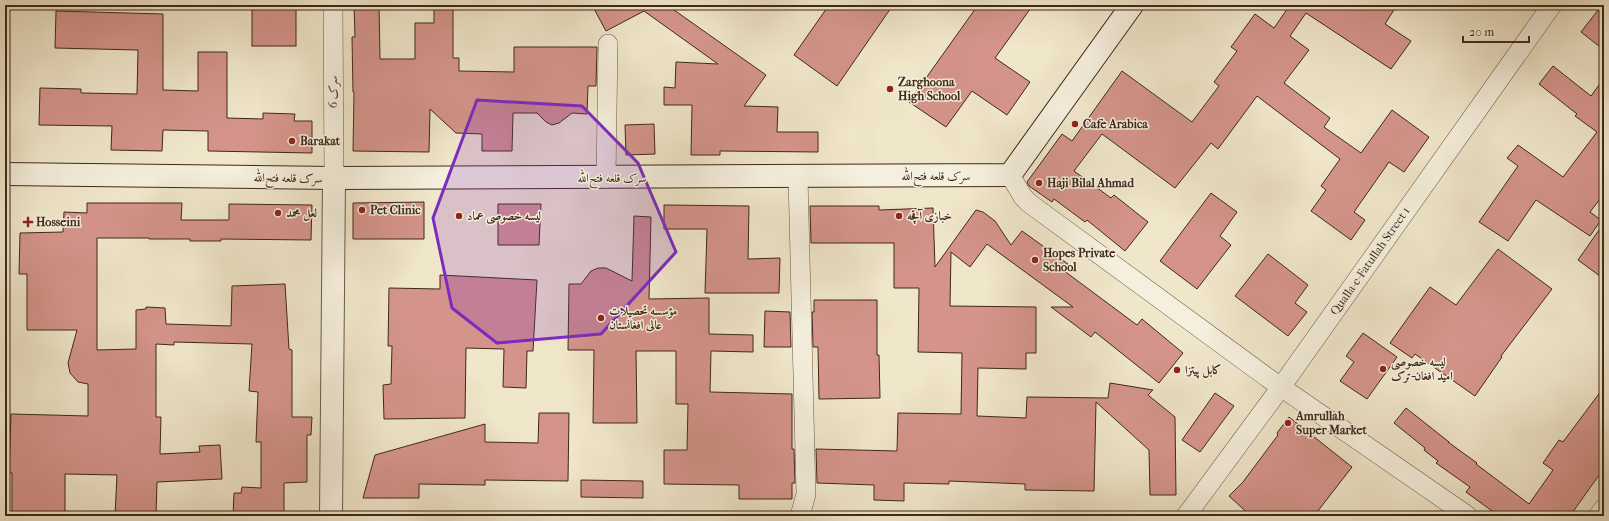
<svg xmlns="http://www.w3.org/2000/svg" width="1609" height="521" font-family="'IM FELL French Canon',Amiri,serif">
<style>
.building{fill:#d4948b;stroke:#3f281a}
.lines{fill:none;stroke-linecap:round;stroke-linejoin:round}
.minor-casing{stroke:#6b5846;stroke-width:20}
.tertiary-casing{stroke:#6b5846;stroke-width:24}
.secondary-casing{stroke:#3f281a;stroke-width:24}
.minor{stroke:#f5efdd;stroke-width:19}
.tertiary{stroke:#f5efdd;stroke-width:22}
.secondary{stroke:#f5efdd;stroke-width:22}
.marked{fill:#7b2cbf;fill-opacity:0.2;stroke:#7b2cbf;stroke-width:3;stroke-linejoin:round}
.poi-dot{fill:#8f2418;stroke:#f5efdd;stroke-width:1.5}
.labels{text-anchor:middle;dominant-baseline:central;stroke-width:3;stroke-linejoin:round;paint-order:stroke}
.poi-label{font-size:12px;font-weight:bold;fill:#3f281a;stroke:#f5efdd;text-anchor:start}
.street-label{font-size:12px;fill:#3f281a;stroke:#f5efdd}
</style>
<rect width="100%" height="100%" fill="#f0e6ca"/>
<filter id="stains"><feTurbulence type="fractalNoise" baseFrequency=".005" numOctaves="4"/><feColorMatrix values="0 0 0 0 .2 0 0 0 0 .09 0 0 0 0 .02 0 0 0 .5 -.17"/></filter>
<radialGradient id="worn" r=".72"><stop offset=".6" stop-color="#630" stop-opacity="0"/><stop offset="1" stop-color="#630" stop-opacity=".3"/></radialGradient>
<!-- building -->
<g class="building">
<rect x="252" y="5" width="44" height="41"/>
<path d="M354 5H379L380 59H415V23H434V5H453V58H459V71L514 72V47H597L596 86H588L587 114 572 113 559 123 552 125 546 122 537 113H513L512 151H482V134L456 133 430 109 429 152 353 151 354 92H353L352 37H355Z"/>
<path d="M592 5H667L766 75 744 106 778 107 777 132H818V152L720 151V155H691L692 105H664V87L675 88 676 62 718 64 644 11 606 31Z"/>
<path d="M829 5H893L837 86 794 55Z"/>
<path d="M978 5H1033L995 58 1030 82 1007 115 972 91 946 127 909 102Z"/>
<path d="M1290 5H1397L1385 24 1411 41 1391 69 1306 13 1290 36 1309 50 1284 83 1330 118 1324 127 1361 153 1392 110 1429 137 1404 172 1389 162 1354 212 1365 220 1351 240 1311 211 1326 190 1321 186 1340 159 1257 96 1218 149 1211 143 1175 188 1102 134 1074 171 1111 198 1114 195 1148 222 1125 251 1087 220 1085 222 1054 199 1052 202 1029 186 1027 182 1062 134 1072 141 1122 71 1192 122 1219 86 1214 82 1237 51 1231 47 1255 14 1274 28Z"/>
<path d="M1602 5H1604V50L1581 32Z"/>
<path d="M56 11 163 14V90L198 91V52H227V118L263 119V113L295 114 294 121H312V153L208 151V131L163 130 162 151 111 150 112 126 39 125 40 88 81 89V93L137 94 138 50 55 48Z"/>
<path d="M1553 66 1591 96 1604 78V194L1590 212 1601 220 1590 236 1536 200 1508 241 1479 222 1518 166 1507 158 1518 145 1563 177 1597 132 1575 116 1577 114 1539 84Z"/>
<path d="M654 124 655 154 626 155 625 125Z"/>
<path d="M1211 193 1237 212 1220 236 1231 245 1197 289 1160 261Z"/>
<path d="M424 202V239H353V203Z"/>
<path d="M87 203H182L181 220H229V204L312 205 311 240 221 239V241H190V239H149V238H97V350L136 349V310L146 309V307L165 308 166 324 231 326 232 286 285 284 289 349 292 350V417H312L311 435H307V482L284 483V516H233L234 493H241L242 487 261 488V442H256L258 392 249 391 252 344 174 342V345L156 344V417H161L160 454 200 452 199 446 220 445 222 479 157 482 156 516H115L117 475 65 474V516H12V473H9L11 414 88 416V384L78 382 70 373 68 363 77 330H27V274H19L20 233 63 232 64 212 87 213Z"/>
<path d="M498 204H541L539 245H498Z"/>
<path d="M664 205 749 206 748 259 780 258 779 293H705L707 229H664Z"/>
<path d="M810 206H879V210L933 208 935 267 976 210 983 212 995 221 1011 245 1022 231 1068 264 1063 270 1137 325 1142 319 1183 353 1159 383 1095 332 1091 337 1051 307H1073L987 244 970 267 951 252 950 306 1036 307V353H1026V369L978 368 977 416 1026 418 1027 397 1108 398 1110 383 1153 390 1148 395 1175 417 1176 495H1150L1149 450 1096 402 1094 491 1025 490V484L949 481V484L904 483V501L874 500V485L817 483 816 449 897 451 898 413 961 414 962 353 918 352 919 288H894V243H811Z"/>
<path d="M634 216 651 217 649 299 709 298V334L753 335V352L711 351 710 392 792 394V449H794L795 483H792V499H739V485L664 484V450H687L688 404H676V351H636L637 423H593L594 350H568L569 284H581L591 271 598 268H606L632 281Z"/>
<path d="M1604 223V279L1578 260Z"/>
<path d="M1498 249 1552 289 1501 356 1502 357 1475 396 1415 354 1412 358 1390 343 1430 287 1456 305Z"/>
<path d="M1268 254 1308 285 1295 303 1307 312 1288 336 1235 296Z"/>
<path d="M440 275 537 280 533 351H527L526 388 503 387 504 349 466 348 465 418 384 419 383 385 391 384 392 346H388L389 288 440 289Z"/>
<path d="M814 300H877V355H879L880 398 819 399 818 347H813L812 312H814Z"/>
<path d="M765 311 790 312 791 347H764Z"/>
<path d="M1363 333 1397 357 1367 399 1340 381 1354 362 1346 356Z"/>
<path d="M1604 387V468L1570 516H1499L1466 492 1470 487 1436 463 1438 461 1424 450 1425 448 1394 423 1406 408 1449 442H1448L1477 463 1476 464 1529 504 1553 470 1543 463 1559 440 1563 442Z"/>
<path d="M1215 393 1234 406 1200 452 1182 440Z"/>
<path d="M539 413H569L568 481 485 480V485L419 484V498H363L375 455 485 424V442L538 443Z"/>
<path d="M1289 417 1352 467 1314 516H1251L1229 496 1243 482 1278 435 1277 433Z"/>
<path d="M581 480 643 481V498L581 497Z"/>
</g>
<g class="lines">
<!-- minor casing -->
<g class="minor-casing">
<g id="minor">
<path d="M333 5 334 178"/>
<path d="M1010 175 1023 197 1029 203 1268 378 1468 516"/>
<path d="M798 177 806 494 800 516"/>
<path d="M606 178 608 44"/>
<path d="M1186 516 1281 387 1552 5"/>
<path d="M1598 516 1604 508"/>
</g>
</g>
<!-- tertiary casing -->
<g class="tertiary-casing">
<path id="tertiary" d="M331 516 334 178"/>
</g>
<!-- secondary casing -->
<g class="secondary-casing">
<path id="secondary" d="M5 174 334 178 1010 175 1132 5"/>
</g>
<!-- minor -->
<use href="#minor" class="minor"/>
<!-- tertiary -->
<use href="#tertiary" class="tertiary"/>
<!-- secondary -->
<use href="#secondary" class="secondary"/>
</g>
<!-- marked area -->
<path class="marked" d="M477 100 582 106 638 163 676 252 601 334 497 343 452 308 433 218Z"/>
<!-- markers -->
<g class="poi-dot">
<circle cx="890" cy="89" r="4"/>
<circle cx="1075" cy="124" r="4"/>
<circle cx="292" cy="141" r="4"/>
<circle cx="1039" cy="183" r="4"/>
<circle cx="362" cy="210" r="4"/>
<circle cx="278" cy="213" r="4"/>
<circle cx="459" cy="216" r="4"/>
<circle cx="899" cy="216" r="4"/>
<path d="M26 216h4v4h4v4h-4v4h-4v-4h-4v-4h4z"/>
<circle cx="1035" cy="260" r="4"/>
<circle cx="601" cy="318" r="4"/>
<circle cx="1383" cy="369" r="4"/>
<circle cx="1177" cy="370" r="4"/>
<circle cx="1288" cy="423" r="4"/>
</g>
<g class="labels">
<!-- poi labels -->
<g class="poi-label">
<text x="898" y="82">Zarghoona<tspan x="898" dy="14">High School</tspan></text>
<text x="1083" y="124">Cafe Arabica</text>
<text x="300" y="141">Barakat</text>
<text x="1047" y="183">Haji Bilal Ahmad</text>
<text x="370" y="210">Pet Clinic</text>
<text x="286" y="213">لعل محمد</text>
<text x="467" y="216">لیسه خصوصی عماد</text>
<text x="907" y="216">خبازی آقچه</text>
<text x="36" y="222">Hosseini</text>
<text x="1043" y="253">Hopes Private<tspan x="1043" dy="14">School</tspan></text>
<text x="609" y="311">مؤسسه تحصیلات<tspan x="609" dy="14">عالی افغانستان</tspan></text>
<text x="1391" y="362">لیسه خصوصی<tspan x="1391" dy="14">امید افغان-ترک</tspan></text>
<text x="1185" y="370">کابل پیتزا</text>
<text x="1296" y="416">Amrullah<tspan x="1296" dy="14">Super Market</tspan></text>
</g>
<!-- street labels -->
<g class="street-label">
<text transform="translate(333 92) rotate(-90)">سرک 6</text>
<text x="936" y="176">سرک قلعه فتح‌الله</text>
<text transform="translate(288 178) rotate(1)">سرک قلعه فتح‌الله</text>
<text x="612" y="178">سرک قلعه فتح‌الله</text>
<text transform="translate(1370 261) rotate(-55)">Qualla-e-Fatullah Street 1</text>
</g>
</g>
<!-- margin -->
<rect width="1609" height="521" fill="none" stroke="#f0e6ca" stroke-width="20"/>
<rect x="6" y="6" width="1597" height="509" fill="none" stroke="#3f281a" stroke-width="2"/>
<rect x="10" y="10" width="1589" height="501" fill="none" stroke="#3f281a"/>
<!-- scale -->
<path d="M1463 36v6h66v-6" fill="none" stroke="#3f281a" stroke-width="2"/>
<text x="1469" y="36" font-size="12" fill="#3f281a" stroke="#f5efdd" stroke-width="3" paint-order="stroke">20 m</text>
<rect width="100%" height="100%" filter="url(#stains)"/>
<rect width="100%" height="100%" fill="url(#worn)"/>
</svg>
